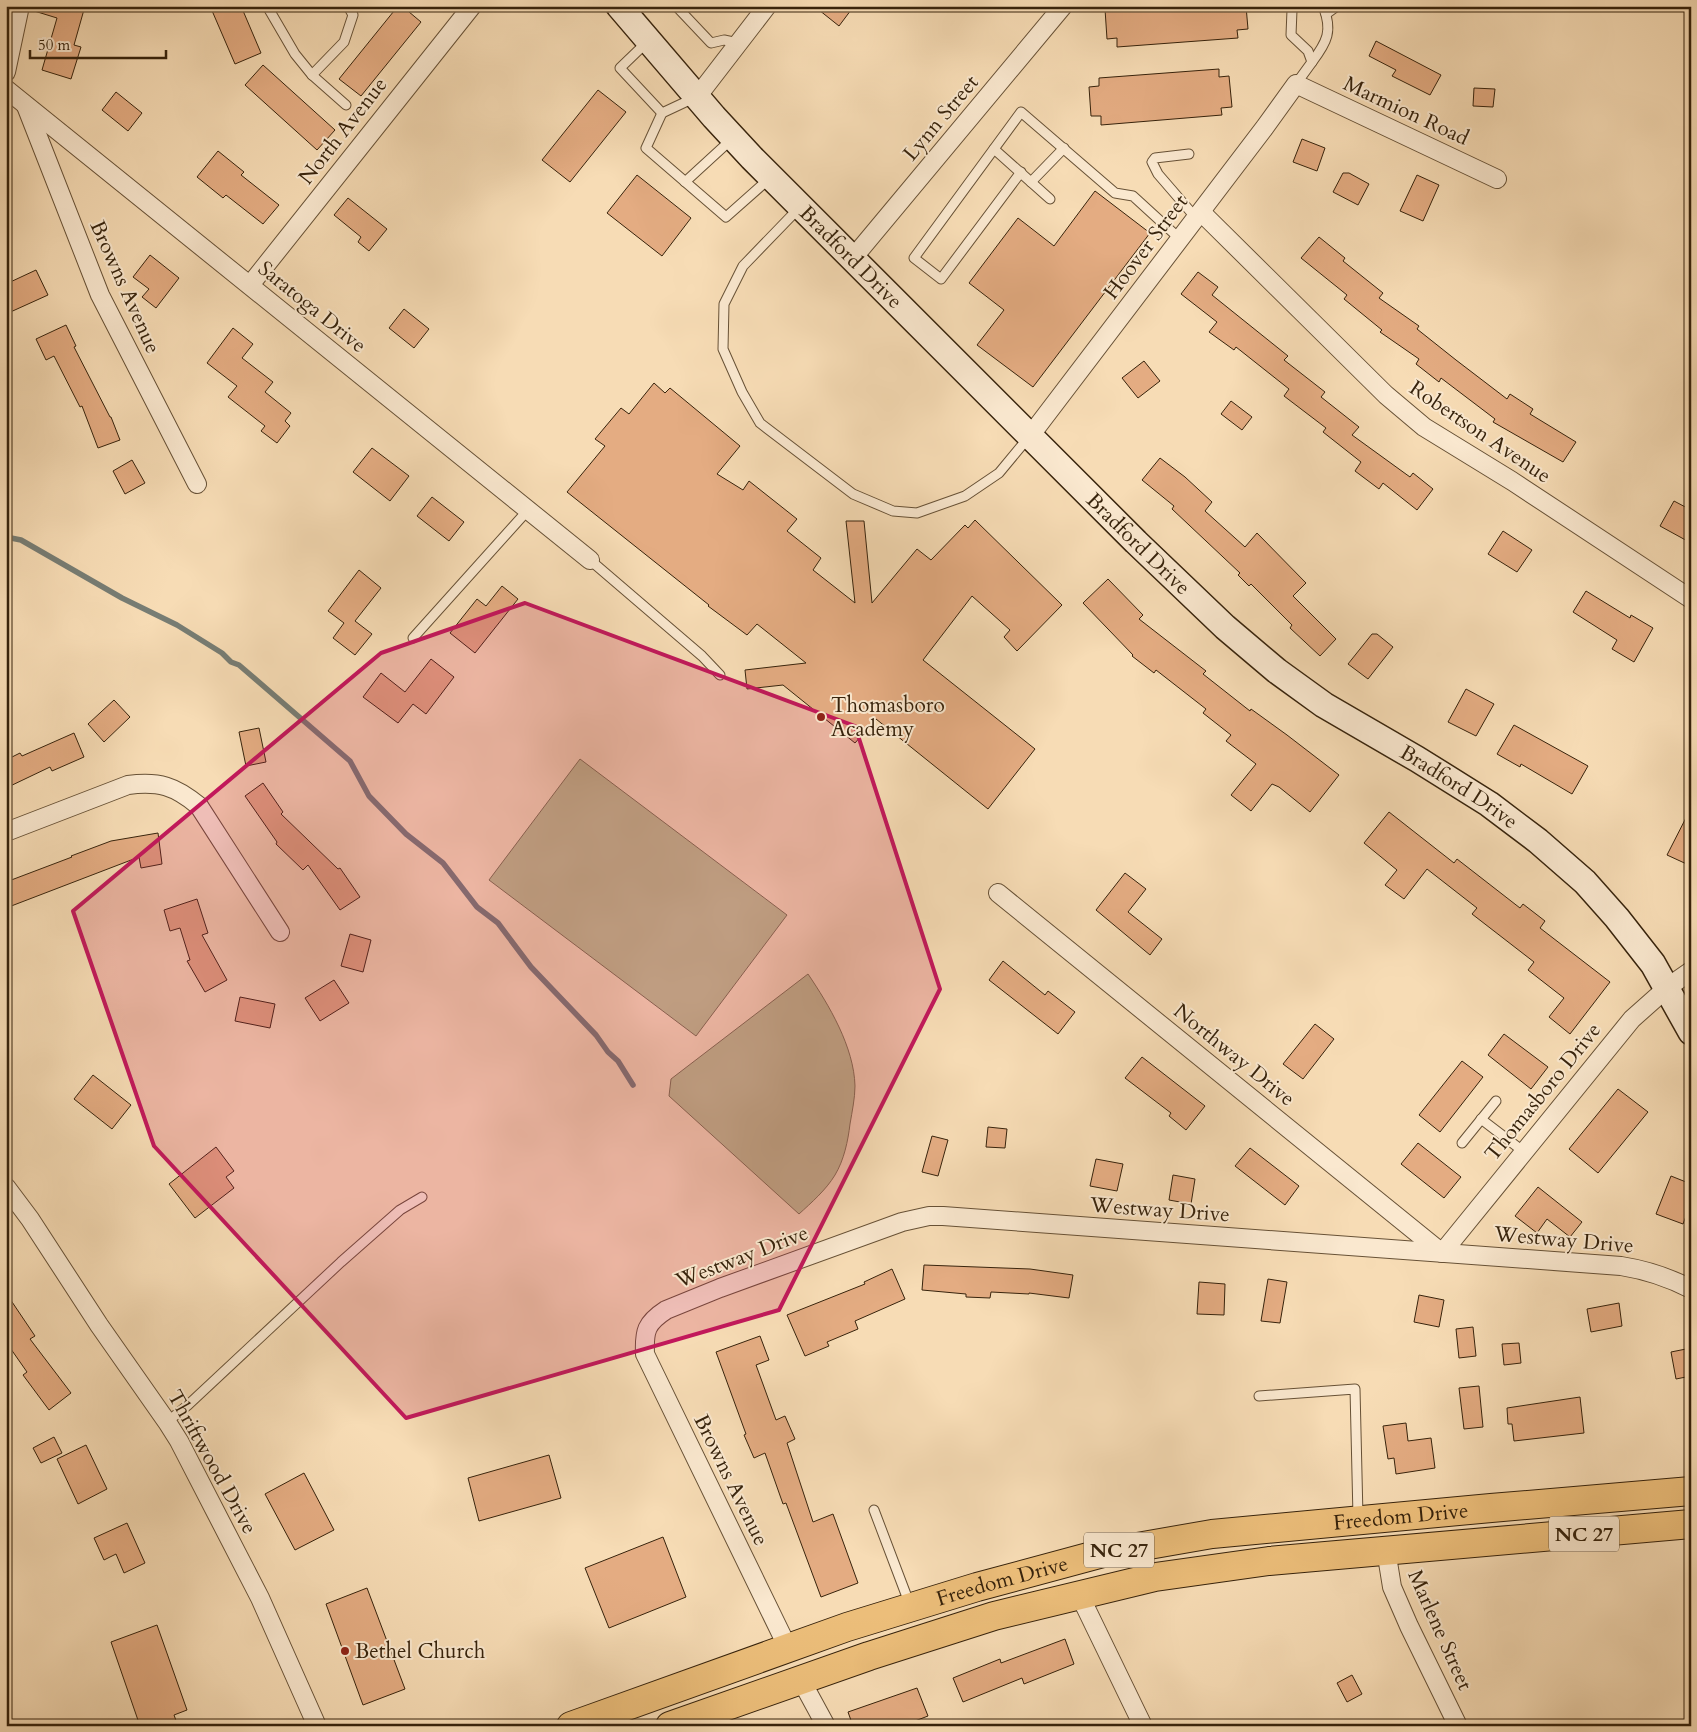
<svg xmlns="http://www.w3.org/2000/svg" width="1697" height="1732" font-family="Cardo,serif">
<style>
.garden{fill:#bfbf8b;stroke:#7b714c}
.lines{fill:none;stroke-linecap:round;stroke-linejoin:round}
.stream{stroke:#777d74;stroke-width:5.5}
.building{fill:#e4ac82;stroke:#37230c}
.lane-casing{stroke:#675136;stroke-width:11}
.street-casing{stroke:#675136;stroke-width:20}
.secondary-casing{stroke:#37230c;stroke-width:28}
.primary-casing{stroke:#37230c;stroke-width:30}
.lane{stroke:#fae8cf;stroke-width:9}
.street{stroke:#fae8cf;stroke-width:18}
.secondary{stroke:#fae8cf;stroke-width:25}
.primary{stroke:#ecbe7a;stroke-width:28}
.marked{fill:#c2185b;fill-opacity:0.2;stroke:#c2185b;stroke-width:4;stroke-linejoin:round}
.poi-dot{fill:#8f2418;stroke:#fae8cf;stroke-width:2}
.labels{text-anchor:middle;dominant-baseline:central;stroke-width:4;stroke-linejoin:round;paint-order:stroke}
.shield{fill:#fae8cf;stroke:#725e46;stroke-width:1}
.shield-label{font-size:20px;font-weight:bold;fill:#37230c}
.street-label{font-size:21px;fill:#37230c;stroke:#fae8cf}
.poi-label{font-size:21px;fill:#37230c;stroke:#fae8cf;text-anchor:start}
</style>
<rect width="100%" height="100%" fill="#f7dcb5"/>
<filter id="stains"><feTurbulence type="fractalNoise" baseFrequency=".004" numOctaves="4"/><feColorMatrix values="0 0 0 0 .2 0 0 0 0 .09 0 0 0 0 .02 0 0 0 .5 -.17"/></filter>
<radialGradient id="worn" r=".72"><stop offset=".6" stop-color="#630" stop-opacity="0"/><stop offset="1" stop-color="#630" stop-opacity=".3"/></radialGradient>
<!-- garden -->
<g class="garden">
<path d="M580 759 787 915 696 1036 489 880Z"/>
<path d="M808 974C829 1005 854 1047 855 1086 855 1098 852 1112 850 1124 848 1141 844 1160 835 1175 826 1190 811 1203 799 1214L669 1096 671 1079Z"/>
</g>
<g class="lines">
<!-- stream -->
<path class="stream" d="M6 537 21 540 122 598 177 625 222 653 231 662 239 665 350 761 369 796 406 834 443 863 477 907 498 923 531 967 596 1035 608 1052 618 1061 633 1085"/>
</g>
<!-- building -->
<g class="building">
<path d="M32 6H85L74 45 81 47 71 79 42 70 57 18 31 10Z"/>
<path d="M210 6H241L261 53 235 64Z"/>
<path d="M398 6H402L421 22 361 96 339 79Z"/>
<path d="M814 6H854L839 26Z"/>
<path d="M1115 6H1246L1248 29 1237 30 1238 38 1117 47V38L1107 39 1105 9 1115 8Z"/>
<path d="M1376 41 1441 75 1430 95 1392 76 1396 70 1369 56Z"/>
<path d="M263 65 335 130 317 150 245 85Z"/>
<path d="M1219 69V77L1229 76 1232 107 1221 108 1222 115 1101 125V116H1091L1089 87 1099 86V78Z"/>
<path d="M1474 88 1495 89 1493 107 1473 106Z"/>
<path d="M598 90 626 112 570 182 542 160Z"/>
<path d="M116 92 142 113 128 131 102 110Z"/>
<path d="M1302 139 1325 148 1317 171 1293 162Z"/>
<path d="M218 151 244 172 241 175 279 205 263 224 226 195 223 198 197 177Z"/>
<path d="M1343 173H1349L1369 184 1358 205 1333 192Z"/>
<path d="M637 175 691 218 662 256 607 213Z"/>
<path d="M1417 175 1439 185 1423 221 1400 211Z"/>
<path d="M1095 191 1150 233 1033 387 977 345 1004 310 969 283 1018 218 1054 246Z"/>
<path d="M348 198 387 229 369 251 358 242 361 237 334 215Z"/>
<path d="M1319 237 1345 258 1343 261 1383 293 1379 298 1419 326 1417 329 1456 360 1507 399 1510 394 1533 409 1530 414 1576 442 1563 462 1493 422 1495 419 1441 378 1439 382 1416 364 1419 359 1380 332 1382 330 1344 299 1347 295 1301 258Z"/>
<path d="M150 255 179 278 156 308 142 297 149 289 133 277Z"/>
<path d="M36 270 48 295 6 314V284Z"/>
<path d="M1198 272 1218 287 1212 295 1288 356 1284 360 1325 392 1321 397 1359 427 1352 435 1410 477 1413 473 1433 489 1417 510 1383 483 1379 489 1355 471 1361 462 1323 432 1326 428 1284 396 1289 389 1236 347 1234 350 1209 332 1217 322 1181 294Z"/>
<path d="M404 309 429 329 414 348 389 328Z"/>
<path d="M66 325 76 346 74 347 110 417H111L120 440 98 448 82 406 80 407 54 356 46 360 36 339Z"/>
<path d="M233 328 253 344 242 358 273 382 265 392 291 413 285 421 290 426 277 443 261 431 265 426 228 397 237 386 207 363Z"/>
<path d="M1144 361 1160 381 1138 398 1122 378Z"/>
<path d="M654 383 665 393 670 388 740 446 717 474 743 490 749 481 797 519 787 531 821 558 813 570 855 603 846 521H864L872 603 917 549 931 560 965 525 968 528 975 520 1062 605 1017 651 1004 637 1010 630 972 596 923 660 1035 749 988 809 876 719 855 743 783 685 747 689 745 670 806 663 757 624 747 635 708 606 709 605 567 492 605 446 595 439 621 408 629 414Z"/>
<path d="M1231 401 1252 417 1242 430 1221 414Z"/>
<path d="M372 448 409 476 390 501 353 472Z"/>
<path d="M1160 458 1185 477 1212 502 1205 511 1245 547 1257 533 1306 583 1293 596 1336 639 1320 656 1290 628 1292 625 1251 584 1249 586 1238 575 1240 573 1172 509 1174 506 1142 480Z"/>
<path d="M132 460 145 483 125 494 113 471Z"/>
<path d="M432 497 464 522 449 541 417 516Z"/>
<path d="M1674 501 1691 510V543L1660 526Z"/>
<path d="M1503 531 1532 550 1517 572 1488 554Z"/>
<path d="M359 570 381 588 355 621 372 634 355 655 333 638 344 623 328 611Z"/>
<path d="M1108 579 1143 615 1139 619 1206 671 1203 674 1250 711 1251 709 1287 735 1339 775 1310 812 1279 787 1272 784 1251 811 1231 795 1256 764 1226 741 1231 735 1203 713 1206 709 1156 670 1154 673 1132 656 1133 655 1083 603Z"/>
<path d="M502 586 518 599 475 653 450 633 477 599 486 606Z"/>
<path d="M1586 591 1630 618 1631 615 1653 628 1634 662 1612 649 1617 640 1573 612Z"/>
<path d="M1372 634H1377L1393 647 1368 679 1348 664Z"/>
<path d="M431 659 454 677 426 714 413 704 398 723 363 697 381 673 405 692Z"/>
<path d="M1466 689 1494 704 1476 736 1448 722Z"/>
<path d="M114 700 130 717 104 742 88 724Z"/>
<path d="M1514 725 1588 766 1572 794 1521 764 1520 767 1497 754Z"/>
<path d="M259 728 266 762 246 766 239 732Z"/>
<path d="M74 733 84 757 52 771 50 767 6 788V760L20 753 22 756Z"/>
<path d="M263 783 283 812 281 814 338 869 340 868 360 897 340 910 308 865 303 870 276 844 277 842 245 796Z"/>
<path d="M1691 808V866L1667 855Z"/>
<path d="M1389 812 1454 863 1457 859 1520 908 1523 904 1545 921 1540 928 1610 982 1570 1034 1549 1017 1564 998 1528 970 1534 962 1472 914 1477 908 1427 869 1404 899 1385 885 1397 870 1364 843Z"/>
<path d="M158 833 162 864 141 868 139 857 6 908V882L72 857 71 856 111 841Z"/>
<path d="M1125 873 1146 889 1128 912 1162 939 1150 955 1096 910Z"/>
<path d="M197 899 208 933 202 935 227 980 205 992 187 961 190 960 180 928 170 931 164 910Z"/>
<path d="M350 934 371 940 363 972 341 966Z"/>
<path d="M1003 961 1045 995 1048 991 1075 1012 1058 1034 989 980Z"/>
<path d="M334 980 349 1003 320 1021 305 998Z"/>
<path d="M240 997 275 1004 270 1028 235 1021Z"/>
<path d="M1315 1024 1334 1039 1303 1079 1283 1064Z"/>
<path d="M1504 1034 1548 1067 1531 1089 1488 1055Z"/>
<path d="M1142 1057 1205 1106 1186 1130 1169 1116 1171 1113 1125 1078Z"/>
<path d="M1462 1061 1483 1077 1440 1132 1419 1115Z"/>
<path d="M93 1075 131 1105 112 1129 74 1099Z"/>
<path d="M1618 1089 1648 1112 1598 1173 1569 1149Z"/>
<path d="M988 1127 1007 1129 1005 1148 986 1147Z"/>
<path d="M932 1136 948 1140 938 1176 922 1172Z"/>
<path d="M1418 1143 1461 1177 1444 1198 1401 1164Z"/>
<path d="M216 1147 234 1171 226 1177 234 1188 195 1218 169 1184Z"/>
<path d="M1250 1148 1299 1186 1285 1205 1235 1166Z"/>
<path d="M1096 1159 1123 1164 1117 1191 1090 1186Z"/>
<path d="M1173 1175 1195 1179 1191 1204 1169 1200Z"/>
<path d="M1671 1176 1691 1184V1203L1683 1224 1656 1214Z"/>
<path d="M1538 1187 1582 1222 1570 1237 1547 1219 1537 1233 1515 1216Z"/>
<path d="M924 1265 1030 1269 1073 1275 1069 1298 1029 1293V1294L991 1292 990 1298 966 1297V1294L922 1290Z"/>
<path d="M892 1269 905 1299 855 1321 858 1329 827 1342 829 1346 805 1356 787 1315 865 1284 864 1282Z"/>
<path d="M1268 1279 1287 1282 1280 1323 1261 1321Z"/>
<path d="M1199 1282 1225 1284 1224 1315 1197 1314Z"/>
<path d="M6 1293 35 1336 30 1339 71 1393 49 1410 23 1375 27 1372 6 1342Z"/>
<path d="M1419 1295 1444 1300 1439 1327 1414 1322Z"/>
<path d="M1619 1303 1622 1326 1591 1332 1587 1309Z"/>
<path d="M1473 1327 1476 1356 1459 1358 1456 1329Z"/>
<path d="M760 1336 769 1360 756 1365 776 1420 785 1416 795 1439 787 1443 813 1522 833 1514 858 1583 821 1597 786 1503 783 1504 765 1453 754 1458 744 1435 746 1434 716 1352Z"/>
<path d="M1519 1343 1521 1363 1504 1365 1502 1344Z"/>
<path d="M1691 1348V1376L1676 1379 1671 1352Z"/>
<path d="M1479 1386 1483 1427 1464 1429 1459 1388Z"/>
<path d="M1580 1397 1584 1433 1514 1441 1512 1424H1508L1507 1408Z"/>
<path d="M1406 1423 1408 1441 1431 1438 1435 1468 1396 1474 1394 1458 1388 1459 1383 1426Z"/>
<path d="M54 1437 62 1453 41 1463 33 1448Z"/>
<path d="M86 1445 107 1489 78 1504 57 1459Z"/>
<path d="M549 1455 561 1498 479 1521 468 1478Z"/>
<path d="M304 1473 334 1530 295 1550 265 1494Z"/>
<path d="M127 1523 145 1563 124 1573 116 1554 104 1560 94 1538Z"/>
<path d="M663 1537 686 1597 609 1628 585 1568Z"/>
<path d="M367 1588 405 1689 363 1705 326 1604Z"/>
<path d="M157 1625 187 1710 174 1715 178 1726H140L111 1642Z"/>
<path d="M1065 1639 1074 1664 1024 1684 1022 1678 963 1702 953 1678 1000 1659 1001 1663Z"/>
<path d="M1352 1675 1362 1694 1347 1702 1337 1683Z"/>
<path d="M917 1688 928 1716 902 1726H853L848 1712Z"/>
</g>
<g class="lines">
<!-- lane casing -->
<g class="lane-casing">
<g id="lane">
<path d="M267 6 295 54 312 75 346 105"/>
<path d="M676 6 711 43 724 40 738 43"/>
<path d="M1289 6 1292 10 1291 35 1308 51 1312 62 1296 84"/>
<path d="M1326 14 1337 6"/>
<path d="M647 42 620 68 662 113 694 98"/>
<path d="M1312 62C1327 42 1333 31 1323 6"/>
<path d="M312 75 344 42 353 15 348 6"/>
<path d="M662 113 646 148 726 217 770 178"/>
<path d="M994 149 1050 199"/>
<path d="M1189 154 1155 158 1152 162 1158 174 1196 218"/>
<path d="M1021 172 941 279 914 258 1021 112 1115 193 1133 196 1180 239"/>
<path d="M685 182 733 138"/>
<path d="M1031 182 1064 148"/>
<path d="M800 207 743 266 724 304 723 349 742 392 760 423 853 494 893 511 917 513 965 496 999 473 1028 438"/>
<path d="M590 560 702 656 720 675"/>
<path d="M413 638 528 510"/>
<path d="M1481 1119 1524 1152"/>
<path d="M1462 1143 1496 1101"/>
<path d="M1259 1396 1355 1389 1358 1517"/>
<path d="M167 1422 188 1405 341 1262 400 1210 422 1197"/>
<path d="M874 1510 910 1605"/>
</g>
</g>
<!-- street casing -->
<g class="street-casing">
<g id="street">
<path d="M6 72 20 6"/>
<path d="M6 89 590 560"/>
<path d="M697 97 767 6"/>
<path d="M26 106 100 295 197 484"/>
<path d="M1201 212 1386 395 1424 427 1512 481 1691 599"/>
<path d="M853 258 1063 6"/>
<path d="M250 285 472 6"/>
<path d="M1030 436 1265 127 1296 84 1497 179"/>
<path d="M6 832 128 785C159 781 175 786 199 806L280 932"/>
<path d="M998 893 1442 1253 1632 1019 1668 987 1691 971"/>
<path d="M6 1187 30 1219 99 1325 167 1422 179 1441 260 1598 317 1726"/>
<path d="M1386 1550 1392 1587 1409 1626 1458 1726"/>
<path d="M1080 1596 1143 1726"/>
<path d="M788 1648 645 1354C644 1331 646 1323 666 1310L720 1288 902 1222 929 1216H943L1621 1266C1646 1270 1668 1277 1691 1289"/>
<path d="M801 1680 826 1726"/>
</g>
</g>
<!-- secondary casing -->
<g class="secondary-casing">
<g id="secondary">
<path id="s1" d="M619 6 714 117 752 158 1136 542 1225 627 1277 671 1324 705 1417 759 1489 804 1538 841 1585 882 1617 918 1653 964 1691 1032"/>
</g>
</g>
<!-- primary casing -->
<g class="primary-casing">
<g id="primary">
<path id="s2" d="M571 1726 847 1627 977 1587 1103 1553 1212 1534 1491 1508 1691 1491"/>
<path d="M670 1726 869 1656 994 1616 1155 1577 1269 1561 1691 1524"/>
</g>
</g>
<!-- lane -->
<use href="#lane" class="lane"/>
<!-- street -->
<use href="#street" class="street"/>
<!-- secondary -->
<use href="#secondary" class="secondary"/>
<!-- primary -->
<use href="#primary" class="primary"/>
</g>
<!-- marked area -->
<path class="marked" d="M525 603 855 726 940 989 779 1310 406 1418 154 1146 73 911 381 653Z"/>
<!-- markers -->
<g class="poi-dot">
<circle cx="821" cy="717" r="5"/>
<circle cx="345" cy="1651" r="5"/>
</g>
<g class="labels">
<!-- shield labels -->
<g class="shield">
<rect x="1549" y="1516.5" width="70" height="35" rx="4"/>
<rect x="1084" y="1532.5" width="70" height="35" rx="4"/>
</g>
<g class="shield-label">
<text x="1584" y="1534">NC 27</text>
<text x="1119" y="1550">NC 27</text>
</g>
<!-- street labels -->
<g class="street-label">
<text transform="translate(1406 111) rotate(25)">Marmion Road</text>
<text transform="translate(941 118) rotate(-50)">Lynn Street</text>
<text transform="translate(343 131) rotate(-52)">North Avenue</text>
<text transform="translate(1146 247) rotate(-53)">Hoover Street</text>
<text stroke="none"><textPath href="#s1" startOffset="342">Bradford Drive</textPath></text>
<text transform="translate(125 287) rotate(66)">Browns Avenue</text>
<text transform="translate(312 307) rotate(39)">Saratoga Drive</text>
<text transform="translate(1480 432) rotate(34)">Robertson Avenue</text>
<text stroke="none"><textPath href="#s1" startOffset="748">Bradford Drive</textPath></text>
<text stroke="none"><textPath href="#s1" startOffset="1152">Bradford Drive</textPath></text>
<text transform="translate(1234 1055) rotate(39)">Northway Drive</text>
<text transform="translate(1543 1092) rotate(-51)">Thomasboro Drive</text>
<text transform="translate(1160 1210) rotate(4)">Westway Drive</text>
<text transform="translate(1564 1240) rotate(5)">Westway Drive</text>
<text transform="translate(742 1257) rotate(-21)">Westway Drive</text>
<text transform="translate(212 1462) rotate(61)">Thriftwood Drive</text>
<text transform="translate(731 1480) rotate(64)">Browns Avenue</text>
<text stroke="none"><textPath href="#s2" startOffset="860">Freedom Drive</textPath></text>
<text stroke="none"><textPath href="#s2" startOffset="455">Freedom Drive</textPath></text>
<text transform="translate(1440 1630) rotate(66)">Marlene Street</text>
</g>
<!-- poi labels -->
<g class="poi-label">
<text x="831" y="705">Thomasboro<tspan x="831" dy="24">Academy</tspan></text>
<text x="355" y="1651">Bethel Church</text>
</g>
</g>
<!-- margin -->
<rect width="1697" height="1732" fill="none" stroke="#f7dcb5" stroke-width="25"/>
<rect x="8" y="8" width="1682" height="1717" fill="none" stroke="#37230c" stroke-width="2.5"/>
<rect x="12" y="12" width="1672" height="1707" fill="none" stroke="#37230c"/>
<!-- scale -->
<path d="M30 50v8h136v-8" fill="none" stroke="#37230c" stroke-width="2.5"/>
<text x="38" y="50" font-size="15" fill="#37230c" stroke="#fae8cf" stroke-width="4" paint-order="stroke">50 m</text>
<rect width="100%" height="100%" filter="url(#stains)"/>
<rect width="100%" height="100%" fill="url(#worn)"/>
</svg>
